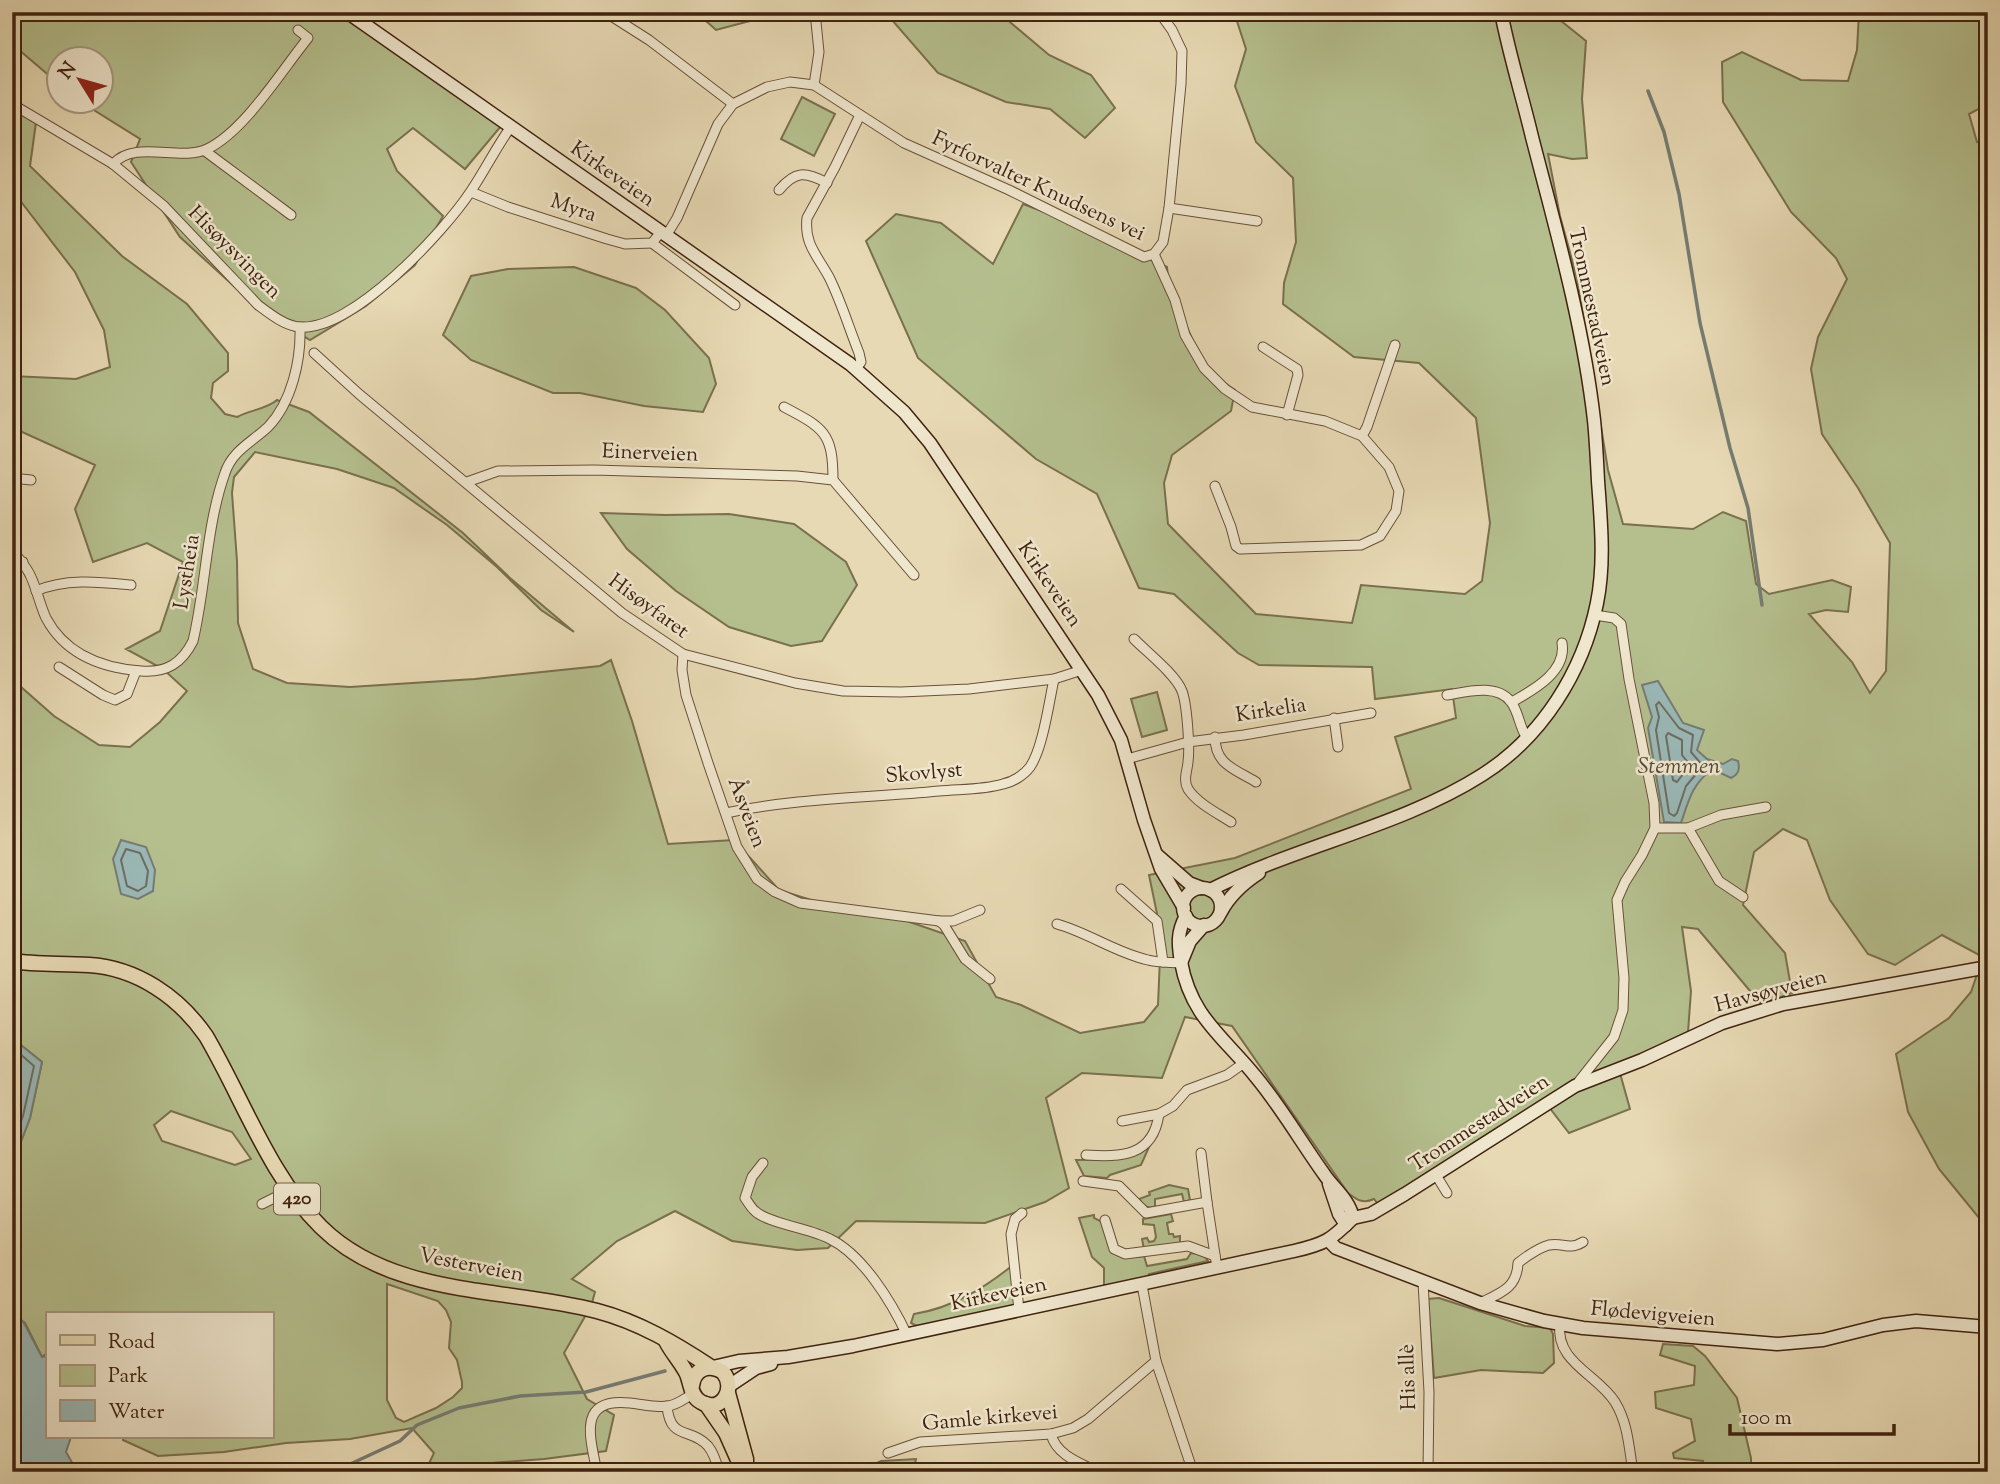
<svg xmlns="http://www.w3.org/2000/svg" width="2000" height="1484" font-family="'Sorts Mill Goudy',serif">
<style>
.green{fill:#b5bf8e;stroke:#7a704e;stroke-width:2;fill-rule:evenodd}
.water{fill:#9ab8b6;stroke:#767c73;stroke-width:2}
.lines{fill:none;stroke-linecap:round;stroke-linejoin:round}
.shore{stroke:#6d6d62;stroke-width:2}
.stream{stroke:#767c73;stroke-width:3.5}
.street-casing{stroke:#6a5038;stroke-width:11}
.secondary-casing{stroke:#40220f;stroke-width:15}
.primary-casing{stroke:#40220f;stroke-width:17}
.street{stroke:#efe6ce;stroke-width:9}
.secondary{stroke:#efe6ce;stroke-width:12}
.primary{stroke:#e7d9b4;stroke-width:14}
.labels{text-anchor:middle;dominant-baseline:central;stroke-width:5;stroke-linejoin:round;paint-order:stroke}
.shield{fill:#efe6ce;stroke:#745d48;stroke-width:2}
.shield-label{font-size:19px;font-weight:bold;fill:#40220f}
.street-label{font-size:21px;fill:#40220f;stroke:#efe6ce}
.water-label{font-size:23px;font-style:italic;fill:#564839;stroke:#efe6ce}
</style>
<rect width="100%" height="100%" fill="#e7d9b4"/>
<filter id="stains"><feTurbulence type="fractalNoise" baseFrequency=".00286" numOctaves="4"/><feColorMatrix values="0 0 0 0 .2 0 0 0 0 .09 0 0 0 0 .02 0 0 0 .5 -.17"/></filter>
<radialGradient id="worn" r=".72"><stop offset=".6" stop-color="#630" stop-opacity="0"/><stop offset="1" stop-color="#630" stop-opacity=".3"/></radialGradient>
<!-- green -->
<g class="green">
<path d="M12 12H345L502 125 465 169 413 128 387 149 397 171 443 216 415 265 366 306 310 340 259 309 180 237 131 162 140 139 81 102H102V60H60L59 84 12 44Z"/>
<path d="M696 12H748L750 21 716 30Z"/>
<path d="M885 12H998L1049 55 1091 75 1115 108 1085 138 1050 109 1006 102 938 73Z"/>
<path d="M1234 12H1550L1586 41 1582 99 1587 158 1572 159 1548 154 1560 216 1577 278 1608 470 1623 524 1693 529 1723 512 1746 521 1756 584 1769 594 1832 580 1851 587 1848 612 1826 610 1809 614 1852 662 1870 693 1886 671 1890 543 1858 488 1822 434 1811 369 1818 337 1847 279 1836 258 1791 212 1723 102 1722 62 1742 52 1801 80 1848 81 1857 50 1859 12H1988V104L1969 114 1977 142 1988 146V1235L1980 1219 1939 1169 1908 1112 1896 1054 1949 1018 1971 992 1983 957 1942 935 1895 965 1868 954 1830 900 1807 840 1783 829 1754 852 1743 905 1785 953 1792 993 1761 1004 1698 929 1682 927 1691 991 1688 1032 1618 1066 1630 1109 1569 1133 1545 1102 1498 1127 1378 1204 1374 1199C1363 1204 1357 1200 1348 1193L1232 1026 1185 1017 1162 1078 1082 1073 1046 1098 1069 1188 1045 1202 985 1223 856 1221 828 1248 797 1250 732 1241 675 1211 617 1241 572 1279 595 1292 591 1306 564 1353 587 1399 614 1415 606 1451 544 1459 479 1464 470 1472H425L434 1453 412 1428 350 1439 286 1443 224 1452 158 1456 123 1440V1437H271V1314H47V1353L42 1357 25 1323 12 1313V1165L30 1118 42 1062 12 1038V679L54 716 99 745 130 747 160 722 187 691 163 669 126 649 160 631 183 562 147 543 93 562 75 509 95 465 20 431 12 430V376L76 379 110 367 104 330 75 272 12 190V101L37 115 30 166 122 256 187 304 228 353V371L213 383 211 398 225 414 237 417C250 410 267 409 277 400L309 412 463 533 510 578 574 632 541 610 497 567 447 525 394 488 337 469 255 452 234 477 232 493 237 561 238 623 253 669 287 683 350 687 475 679 600 666 611 660 632 721 668 844 734 840 779 890 840 909 904 920 965 941 996 997 1021 1005 1080 1033 1144 1022 1158 1005 1161 933 1149 875 1235 858 1411 789 1395 737 1456 718 1452 689 1375 699 1372 667 1259 665 1238 653 1174 594 1139 588 1097 494 1036 459 918 358 866 241 896 214 941 223 993 264 1023 204 1071 222 1167 267 1169 287 1206 370 1235 390 1231 411 1172 455 1164 483 1168 524 1256 614 1352 623 1361 585 1465 594 1482 581 1490 523 1476 418 1419 363 1354 357 1283 304 1284 283 1296 242 1293 178 1256 142 1235 86 1246 49ZM171 1111 232 1132 251 1159 235 1165 162 1141 154 1125ZM387 1284 438 1301 446 1310 451 1322 449 1348 457 1360 462 1382V1388L453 1397 436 1408 404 1422 396 1418 387 1400Z"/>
<path d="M802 97 835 114 814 156 781 139Z"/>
<path d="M574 267 636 288 665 310 709 358 716 384 703 412 644 406 580 393H553L471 360 443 335 471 276 508 269Z"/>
<path d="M601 513 665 515 729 514 794 524 846 562 857 585 822 641 791 646 729 627 676 591 627 549Z"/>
<path d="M1157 692 1167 730 1142 737 1131 699Z"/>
<path d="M1149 1147 1141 1165 1110 1175 1107 1178 1084 1176 1076 1160C1101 1160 1127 1160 1149 1147Z"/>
<path d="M1169 1185 1188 1189 1190 1200 1184 1202 1182 1194 1155 1199V1207C1147 1209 1143 1205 1139 1199L1150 1195 1149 1192Z"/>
<path d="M1171 1214 1173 1221 1167 1223 1169 1234H1173L1174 1237 1180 1236V1243L1144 1249 1142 1239 1147 1238 1149 1242 1154 1241 1156 1237 1154 1225 1143 1224V1219Z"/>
<path d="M1094 1215V1218L1102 1222 1111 1246 1137 1257 1144 1256 1147 1266 1187 1259 1191 1253 1203 1254 1208 1261 1149 1274 1147 1278 1104 1286V1268L1092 1257 1079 1218Z"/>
<path d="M1013 1265 1017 1305 917 1326 911 1323 914 1314C952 1308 983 1289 1013 1265Z"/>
<path d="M1439 1298 1525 1326 1550 1328 1553 1334 1554 1363 1543 1373 1481 1370 1434 1378 1428 1299Z"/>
<path d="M1663 1344 1693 1346 1705 1356 1737 1398 1751 1458V1472H1704L1703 1461 1674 1458 1673 1453 1695 1441 1691 1419 1656 1408 1655 1392 1694 1385 1695 1366 1660 1355Z"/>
<path d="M916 1459 914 1467 919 1472H858L881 1461Z"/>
</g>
<!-- water -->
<g class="water">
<path d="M1658 681 1683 723 1704 730 1697 750 1707 759 1723 764 1732 759 1738 761C1740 769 1739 774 1731 778L1712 769C1692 785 1689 799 1681 823L1664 822 1648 728 1652 717 1642 685Z"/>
<path d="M121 840 146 847 155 870 153 891 138 899 121 894 113 859Z"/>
<path d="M12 1038 42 1062 30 1118 12 1165Z"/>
<path d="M12 1313 24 1323 42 1357 47 1356V1437H71L66 1452 74 1466 93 1472H12Z"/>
</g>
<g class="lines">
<!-- shore -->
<g class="shore">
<path d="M1659 702 1679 728 1693 735 1691 752 1703 766 1686 786 1677 813 1674 816 1669 813 1656 730 1659 717 1656 705Z"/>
<path d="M1668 733 1682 740V755L1690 765 1677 782 1673 780 1666 736Z"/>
<path d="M126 849 140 853 148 871 146 886 138 891 127 886 121 860Z"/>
<path d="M12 1047 34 1066 23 1116 12 1145"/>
</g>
<!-- stream -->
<g class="stream">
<path d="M1648 91 1664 132 1679 194 1700 323 1730 448 1748 508 1762 605"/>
<path d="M345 1472 346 1466 400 1441 417 1425 459 1408 520 1396 586 1392 665 1371"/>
</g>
<!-- street casing -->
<g class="street-casing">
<g id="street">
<path d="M605 12 649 40 733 104"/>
<path d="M814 85 819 52 815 12"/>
<path d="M12 104 113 164 164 206 258 305C270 314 285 326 300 327 352 331 444 232 471 191 485 170 496 148 510 128"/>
<path d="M205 151 291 215"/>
<path d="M113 164C135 139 180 162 207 149 244 132 282 70 308 38L298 30"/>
<path d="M779 190C795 171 805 171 827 183"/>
<path d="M471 192 508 207 607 239 625 244 652 243 661 232"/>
<path d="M1169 208 1257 221"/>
<path d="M666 236 677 218 718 124 733 104 767 87 790 82 814 85 904 143 1009 190 1144 257 1154 254"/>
<path d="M652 243 735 305"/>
<path d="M1154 254 1175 300 1185 335 1204 368 1225 389 1252 407 1325 421 1362 436 1389 467 1399 491 1396 511 1380 536 1361 545 1240 549 1236 546 1231 527 1215 486"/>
<path d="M1154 254 1163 242 1169 208 1181 84 1182 51 1172 30 1159 12"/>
<path d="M1263 347 1297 369 1298 375 1287 415"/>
<path d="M314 353 359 394 622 613 683 654 795 683 843 691 901 692 969 689 1054 679 1082 670"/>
<path d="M856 369 861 362 859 353C849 328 841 301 829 277 817 255 804 244 807 218L835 167 860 115"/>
<path d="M784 407C824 428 833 433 833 480"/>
<path d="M1362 436 1367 427 1395 345"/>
<path d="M12 478 31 480"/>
<path d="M467 482 498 471 594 470 797 476 833 480 914 575"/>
<path d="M12 550C19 559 27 567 31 577 37 590 40 605 46 618 65 654 102 668 141 671 167 673 182 663 193 641 206 587 206 526 225 473 232 451 252 442 268 427 292 402 301 360 300 327"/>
<path d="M12 567 23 562"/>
<path d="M36 591C66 578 100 582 131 585"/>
<path d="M1134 639C1147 652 1176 675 1182 691 1187 704 1190 748 1188 762 1187 772 1183 780 1188 789 1197 803 1217 813 1231 822"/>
<path d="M683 654 682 670 686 695 708 763 737 847 757 879 775 892 800 903 939 921H953L980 910"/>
<path d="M59 667 103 695 115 700 127 694 136 671"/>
<path d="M1447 695C1466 692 1497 683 1511 702 1519 712 1519 727 1527 738"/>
<path d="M1512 702C1533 690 1567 672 1562 643"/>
<path d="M1334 718 1338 747"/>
<path d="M1215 737C1215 765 1235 769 1256 782"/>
<path d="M1127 759 1188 742 1244 735 1371 713"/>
<path d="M726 813C796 798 868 798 939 791 960 789 983 790 1003 784 1013 782 1024 775 1030 767 1043 748 1049 702 1054 679"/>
<path d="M1655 828H1688L1721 815 1766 807"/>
<path d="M1688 828 1719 881 1743 897"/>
<path d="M1121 889 1157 921 1163 962"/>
<path d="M939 921 944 925 965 959 990 979"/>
<path d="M1057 924C1089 933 1116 953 1148 960 1159 963 1170 962 1181 963"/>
<path d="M1576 1085 1614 1037 1623 1010 1624 978 1617 900 1625 882 1642 855 1655 828 1654 803 1629 679 1621 624 1614 618 1595 615"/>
<path d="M1122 1121 1159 1114 1173 1106 1187 1090 1227 1075 1244 1063"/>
<path d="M1201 1153 1207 1202"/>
<path d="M1086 1155C1121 1157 1153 1157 1159 1114"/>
<path d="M763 1163 752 1177 745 1198C748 1202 751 1208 755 1211 767 1223 812 1229 830 1239 863 1255 892 1303 907 1335"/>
<path d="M1436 1175 1447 1193"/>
<path d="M1083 1181 1119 1186 1146 1213 1207 1202 1217 1268"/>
<path d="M262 1204 290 1190"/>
<path d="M1105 1220 1114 1249 1125 1254 1188 1246 1215 1256"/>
<path d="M1423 1282 1429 1392 1428 1472"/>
<path d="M1142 1285 1156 1361 1193 1472"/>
<path d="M1480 1303C1501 1293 1517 1288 1518 1263 1527 1256 1538 1248 1549 1245 1563 1242 1568 1251 1583 1242"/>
<path d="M1019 1310 1011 1234 1015 1219 1022 1213"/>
<path d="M1560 1324C1555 1362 1597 1374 1615 1402 1628 1423 1629 1448 1633 1472"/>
<path d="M667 1406C670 1441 691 1427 708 1446 713 1452 717 1464 719 1472"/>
<path d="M1051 1434C1056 1455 1080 1463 1098 1472"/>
<path d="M888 1453 920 1442 1051 1434 1073 1428 1088 1419 1156 1361"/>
<path d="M597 1472C590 1437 577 1397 630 1403 641 1404 656 1408 668 1406 677 1405 685 1398 693 1394"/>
</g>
</g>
<!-- secondary casing -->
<g class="secondary-casing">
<g id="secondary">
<path d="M347 12 850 364 904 412 930 443 1098 695 1121 740 1144 820 1161 869 1184 908"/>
<path d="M1157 855 1189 883 1202 888"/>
<circle cx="1202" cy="907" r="19"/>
<path d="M1210 890C1297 846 1402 826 1482 775 1542 737 1583 672 1597 603 1605 563 1601 522 1598 481 1597 461 1596 440 1594 420 1583 324 1556 230 1532 137 1522 95 1509 54 1501 12"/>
<path d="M1221 912C1230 895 1242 884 1259 873"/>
<path d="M1186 916C1177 932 1178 944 1181 962 1191 1017 1223 1036 1256 1077 1281 1107 1301 1142 1324 1174 1334 1189 1349 1199 1353 1218"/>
<path d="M1181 963 1190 941 1204 925"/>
<path d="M1329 1184 1339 1214 1346 1225"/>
<path d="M1353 1218 1371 1214 1405 1194 1575 1086 1642 1060 1722 1023 1783 1004 1988 967"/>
<path d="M1329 1241 1336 1248 1480 1303 1544 1321 1583 1328 1777 1344 1823 1340 1883 1325 1916 1321 1988 1327"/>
<path d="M713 1367 739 1361 788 1357 853 1346 1294 1251C1325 1244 1331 1240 1353 1218"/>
<path d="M729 1386 756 1368 771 1364"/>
</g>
</g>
<!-- primary casing -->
<g class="primary-casing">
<g id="primary">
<path d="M12 961C37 965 63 963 89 965 137 968 179 997 206 1036 242 1097 270 1177 321 1227 393 1298 506 1287 597 1311 639 1322 676 1344 711 1367"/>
<path d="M666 1341C672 1353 681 1362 687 1374 691 1384 691 1397 701 1402 721 1414 737 1389 723 1372 708 1363 694 1369 692 1386"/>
<path d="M728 1393 746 1459V1472"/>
<path d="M706 1404 726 1433 738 1460"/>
</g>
</g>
<!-- street -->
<use href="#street" class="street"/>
<!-- secondary -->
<use href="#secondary" class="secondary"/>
<!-- primary -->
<use href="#primary" class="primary"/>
</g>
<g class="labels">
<!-- shield labels -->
<rect class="shield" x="274" y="1183.5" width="46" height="31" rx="5"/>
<g class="shield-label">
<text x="297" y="1199">420</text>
</g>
<!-- street labels -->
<g class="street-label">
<text transform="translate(612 175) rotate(35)">Kirkeveien</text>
<text transform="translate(1038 187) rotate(25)">Fyrforvalter Knudsens vei</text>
<text transform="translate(573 209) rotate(19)">Myra</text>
<text transform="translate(234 253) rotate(45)">Hisøysvingen</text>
<text transform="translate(1591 307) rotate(78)">Trommestadveien</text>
<text transform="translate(650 454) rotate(2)">Einerveien</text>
<text transform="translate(188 572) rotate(-81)">Lystheia</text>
<text transform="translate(1049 585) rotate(56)">Kirkeveien</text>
<text transform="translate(648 607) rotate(36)">Hisøyfaret</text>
<text transform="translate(1271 711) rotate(-9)">Kirkelia</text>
<text transform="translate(924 774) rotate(-5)">Skovlyst</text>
<text transform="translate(746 813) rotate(69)">Åsveien</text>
<text transform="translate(1771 992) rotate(-15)">Havsøyveien</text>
<text transform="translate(1480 1124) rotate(-33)">Trommestadveien</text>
<text transform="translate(471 1266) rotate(11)">Vesterveien</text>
<text transform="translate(999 1295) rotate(-12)">Kirkeveien</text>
<text transform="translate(1653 1315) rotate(5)">Flødevigveien</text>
<text transform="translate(1409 1377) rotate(-92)">His allè</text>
<text transform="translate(990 1419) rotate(-5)">Gamle kirkevei</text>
</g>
<!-- water labels -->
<g class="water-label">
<text x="1679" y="767">Stemmen</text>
</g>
</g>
<!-- margin -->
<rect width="2000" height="1484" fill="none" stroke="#e7d9b4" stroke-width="42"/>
<rect x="14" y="14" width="1972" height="1456" fill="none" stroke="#40220f" stroke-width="3.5"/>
<rect x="21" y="21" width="1958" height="1442" fill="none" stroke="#40220f" stroke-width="2"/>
<!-- legend -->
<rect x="46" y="1312" width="228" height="126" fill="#efe6ce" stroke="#a99882" stroke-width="2"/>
<rect x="60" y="1335" width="35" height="10" fill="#e7d9b4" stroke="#a99882" stroke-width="2"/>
<text x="108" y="1348" font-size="21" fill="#40220f">Road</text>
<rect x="60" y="1365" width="35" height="21" fill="#b5bf8e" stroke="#a99882" stroke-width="2"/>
<text x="108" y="1382" font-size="21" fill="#40220f">Park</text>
<rect x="60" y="1400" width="35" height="21" fill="#9ab8b6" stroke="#a99882" stroke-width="2"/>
<text x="108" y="1418" font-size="21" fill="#40220f">Water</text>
<!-- north arrow -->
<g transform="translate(80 80) rotate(307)"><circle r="33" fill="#efe6ce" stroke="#a99882" stroke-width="2"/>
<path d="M0-5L12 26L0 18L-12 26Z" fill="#8f2418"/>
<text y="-10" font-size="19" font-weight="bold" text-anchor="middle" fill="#40220f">N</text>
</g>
<!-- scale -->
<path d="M1730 1424v10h164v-10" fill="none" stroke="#40220f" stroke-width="3.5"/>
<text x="1741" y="1424" font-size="21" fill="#40220f" stroke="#efe6ce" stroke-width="5" paint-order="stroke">100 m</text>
<rect width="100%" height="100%" filter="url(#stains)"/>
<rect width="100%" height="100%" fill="url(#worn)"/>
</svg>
